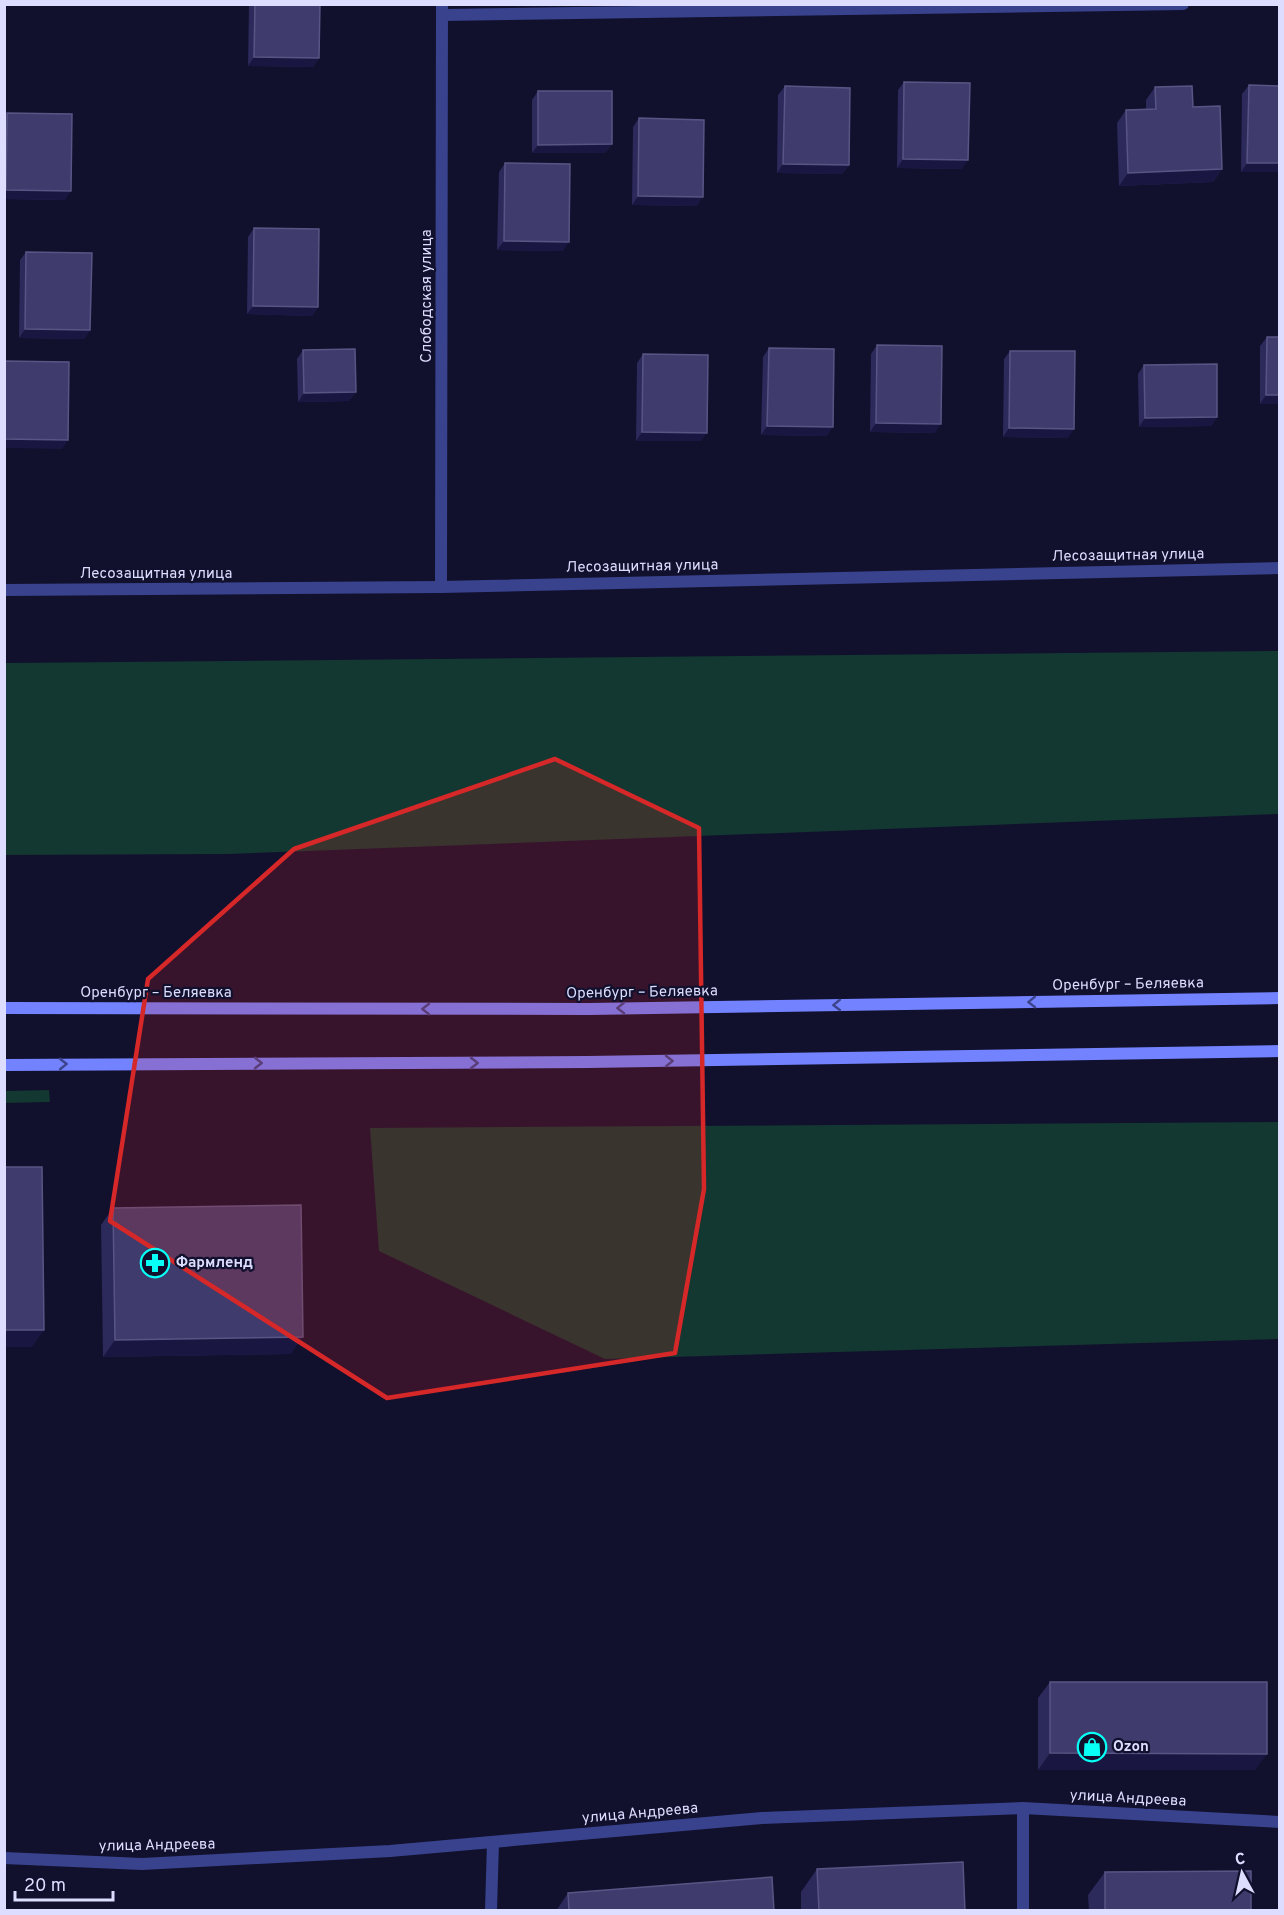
<svg xmlns="http://www.w3.org/2000/svg" width="1284" height="1915" font-family="Overpass,sans-serif">
<style>
.green{fill:#133731}
.lines{fill:none;stroke-linecap:round;stroke-linejoin:round}
.street{stroke:#39428d;stroke-width:12}
.secondary{stroke:#7383ff;stroke-width:12}
.wall{fill:#2c295b}
.shaded-wall{fill:#191741}
.building{fill:#3f3c6d;stroke:#585584;stroke-width:1.5}
.oneway{stroke:#3d448c}
.marked{fill:#d62828;fill-opacity:0.2;stroke:#d62828;stroke-width:4.5;stroke-linejoin:round}
.labels{text-anchor:middle;dominant-baseline:central;stroke-width:4.5;stroke-linejoin:round;paint-order:stroke}
.street-label{font-size:15px;fill:#dcddff;stroke:#11102d}
.poi-label{font-size:15px;font-weight:bold;fill:#dcddff;stroke:#11102d;text-anchor:start}
</style>
<rect width="100%" height="100%" fill="#11102d"/>
<!-- green -->
<g class="green">
<path d="M1279 651V814L228 854 5 855V663Z"/>
<path d="M49 1090 50 1102 5 1103V1091Z"/>
<path d="M1279 1122V1339L605 1359 379 1251 370 1128Z"/>
</g>
<g class="lines">
<!-- street -->
<g class="street">
<path d="M442 15 1183 4"/>
<path d="M441 587 442 4"/>
<path d="M4 590 441 587 1280 568"/>
<path d="M4 1858 142 1864 390 1851 762 1818 1023 1808 1280 1822"/>
<path d="M491 1910 493 1842"/>
<path d="M1023 1910V1808"/>
</g>
<!-- secondary -->
<g class="secondary">
<path d="M4 1008 589 1009 1280 998"/>
<path d="M4 1065 588 1062 1280 1051"/>
</g>
</g>
<!-- wall -->
<g class="wall">
<path d="M249 4H320L319 58 313 67 248 66Z"/>
<path d="M904 82 962 169 897 168 898 90Z"/>
<path d="M1249 85 1280 172H1241L1242 94Z"/>
<path d="M785 86 849 165 842 174 777 173 778 95Z"/>
<path d="M1155 87 1193 107 1222 169 1213 182 1119 186 1117 123 1126 110 1146 109V100Z"/>
<path d="M538 91 612 144 605 153H532V100Z"/>
<path d="M7 113 65 200 4 199V116Z"/>
<path d="M639 118 697 206 632 205 633 127Z"/>
<path d="M505 163 563 251 497 250 499 172Z"/>
<path d="M254 228 318 307 312 316 247 314 248 237Z"/>
<path d="M26 252 90 330 84 339 19 338 20 260Z"/>
<path d="M1267 337 1280 404H1260V346Z"/>
<path d="M877 345 935 433 870 432 871 354Z"/>
<path d="M769 348 827 436 761 435 763 357Z"/>
<path d="M303 350 356 392 349 401 298 402 297 359Z"/>
<path d="M1010 351 1068 438 1003 437 1004 359Z"/>
<path d="M643 354 701 441H636L637 363Z"/>
<path d="M1144 365 1217 417 1211 426 1139 427 1138 374Z"/>
<path d="M113 1208 291 1354 103 1357 101 1225Z"/>
<path d="M1050 1682 1255 1770H1038V1698Z"/>
<path d="M817 1869 965 1911H801V1892Z"/>
<path d="M1105 1872 1251 1911H1089L1088 1895Z"/>
<path d="M568 1893 774 1911H556Z"/>
</g>
<!-- shaded-wall -->
<g class="shaded-wall">
<path d="M254 57 319 58 313 67 248 66Z"/>
<path d="M612 144 605 153H532L538 145Z"/>
<path d="M903 159 968 160 962 169 897 168Z"/>
<path d="M1247 163H1280V172H1241Z"/>
<path d="M783 164 849 165 842 174 777 173Z"/>
<path d="M1222 169 1213 182 1119 186 1128 173Z"/>
<path d="M6 190 71 191 65 200 4 199V192Z"/>
<path d="M638 196 703 197 697 206 632 205Z"/>
<path d="M504 241 569 242 563 251 497 250Z"/>
<path d="M253 306 318 307 312 316 247 314Z"/>
<path d="M25 329 90 330 84 339 19 338Z"/>
<path d="M356 392 349 401 298 402 304 393Z"/>
<path d="M1266 395H1280V404H1260Z"/>
<path d="M1217 417 1211 426 1139 427 1145 418Z"/>
<path d="M876 423 941 424 935 433 870 432Z"/>
<path d="M767 426 833 427 827 436 761 435Z"/>
<path d="M1009 428 1074 429 1068 438 1003 437Z"/>
<path d="M642 432 707 433 701 441H636Z"/>
<path d="M4 439 68 440 62 449 4 448Z"/>
<path d="M4 1330H44L32 1347H4Z"/>
<path d="M303 1337 291 1354 103 1357 115 1340Z"/>
<path d="M1050 1753 1267 1754 1255 1770H1038Z"/>
</g>
<!-- building -->
<g class="building">
<path d="M255 4H320L319 58 254 57Z"/>
<path d="M904 82 970 83 968 160 903 159Z"/>
<path d="M1249 85 1280 86V163H1247Z"/>
<path d="M785 86 850 88 849 165 783 164Z"/>
<path d="M1192 86 1193 107 1220 106 1222 169 1128 173 1126 110 1156 109 1155 87Z"/>
<path d="M538 91H612V144L538 145Z"/>
<path d="M7 113 72 114 71 191 6 190Z"/>
<path d="M639 118 704 120 703 197 638 196Z"/>
<path d="M505 163 570 164 569 242 504 241Z"/>
<path d="M254 228 319 229 318 307 253 306Z"/>
<path d="M26 252 92 253 90 330 25 329Z"/>
<path d="M1267 337H1280V395H1266Z"/>
<path d="M877 345 942 346 941 424 876 423Z"/>
<path d="M769 348 834 349 833 427 767 426Z"/>
<path d="M355 349 356 392 304 393 303 350Z"/>
<path d="M1010 351H1075L1074 429 1009 428Z"/>
<path d="M643 354 708 355 707 433 642 432Z"/>
<path d="M4 361 69 362 68 440 4 439Z"/>
<path d="M1217 364V417L1145 418 1144 365Z"/>
<path d="M4 1167H42L44 1330H4Z"/>
<path d="M301 1205 303 1337 115 1340 113 1208Z"/>
<path d="M1050 1682H1267V1754L1050 1753Z"/>
<path d="M963 1862 965 1911H819L817 1869Z"/>
<path d="M1251 1871V1911H1105V1872Z"/>
<path d="M772 1877 774 1911H569L568 1893Z"/>
</g>
<!-- one-way arrows -->
<defs><path id="oneway-chevron" d="M-2-3.5L2.5 0L-2 3.5" fill="none" stroke-width="1.6" stroke-linecap="round" stroke-linejoin="round" transform="scale(1.5)"/></defs>
<g class="oneway">
<use href="#oneway-chevron" transform="translate(1032 1002) rotate(179)"/>
<use href="#oneway-chevron" transform="translate(837 1005) rotate(179)"/>
<use href="#oneway-chevron" transform="translate(621 1008) rotate(179)"/>
<use href="#oneway-chevron" transform="translate(426 1009) rotate(-180)"/>
<use href="#oneway-chevron" transform="translate(669 1061) rotate(-1)"/>
<use href="#oneway-chevron" transform="translate(258 1063)"/>
<use href="#oneway-chevron" transform="translate(474 1063)"/>
<use href="#oneway-chevron" transform="translate(63 1064) rotate(-1)"/>
</g>
<!-- marked area -->
<path class="marked" d="M555 759 699 828 704 1189 675 1353 387 1398 110 1221 148 979 294 849Z"/>
<!-- icons -->
<defs>
<g id="pharmacy-ring" transform="scale(1.5)"><circle r="9.5" fill="#11102d" stroke="#08fff5" stroke-width="1.5"/><path d="M-2-6h4v4h4v4h-4v4h-4v-4h-4v-4h4Z" fill="#08fff5"/></g>
<g id="shop-ring" transform="scale(1.5)"><circle r="9.5" fill="#11102d" stroke="#08fff5" stroke-width="1.5"/><path d="M-5-2.5h2.3a2.7 3.5 0 0 1 5.4 0H5L5.5 6h-11ZM-1.5-2.5h3a1.5 2.3 0 0 0-3 0Z" fill="#08fff5"/></g>
</defs>
<g fill-rule="evenodd">
<use href="#pharmacy-ring" x="155" y="1263"/>
<use href="#shop-ring" x="1092" y="1747"/>
</g>
<g class="labels">
<!-- street labels -->
<g class="street-label">
<text transform="translate(427 296) rotate(-90)">Слободская улица</text>
<text transform="translate(1128 556) rotate(-1)">Лесозащитная улица</text>
<text transform="translate(642 567) rotate(-1)">Лесозащитная улица</text>
<text x="156" y="574">Лесозащитная улица</text>
<text transform="translate(1128 985) rotate(-1)">Оренбург – Беляевка</text>
<text x="156" y="993">Оренбург – Беляевка</text>
<text transform="translate(642 993) rotate(-1)">Оренбург – Беляевка</text>
<text transform="translate(1128 1799) rotate(3)">улица Андреева</text>
<text transform="translate(640 1814) rotate(-5)">улица Андреева</text>
<text transform="translate(157 1846) rotate(-1)">улица Андреева</text>
</g>
<!-- poi labels -->
<g class="poi-label">
<text x="176" y="1263">Фармленд</text>
<text x="1113" y="1747">Ozon</text>
</g>
</g>
<!-- border -->
<rect width="1284" height="1915" fill="none" stroke="#dcddff" stroke-width="12"/>
<!-- north arrow -->
<g transform="translate(1242 1873) rotate(352)" stroke="#11102d" stroke-width="4.5" paint-order="stroke">
<path d="M0-4.5L10 22L0 15L-10 22Z" fill="#dcddff"/>
<text y="-9" font-size="16" font-weight="bold" text-anchor="middle" fill="#dcddff">С</text>
</g>
<!-- scale -->
<path d="M15 1891v9h98v-9" fill="none" stroke="#dcddff" stroke-width="3"/>
<text x="24" y="1891" font-size="18" fill="#dcddff" stroke="#11102d" stroke-width="4.5" paint-order="stroke">20 m</text>
</svg>
